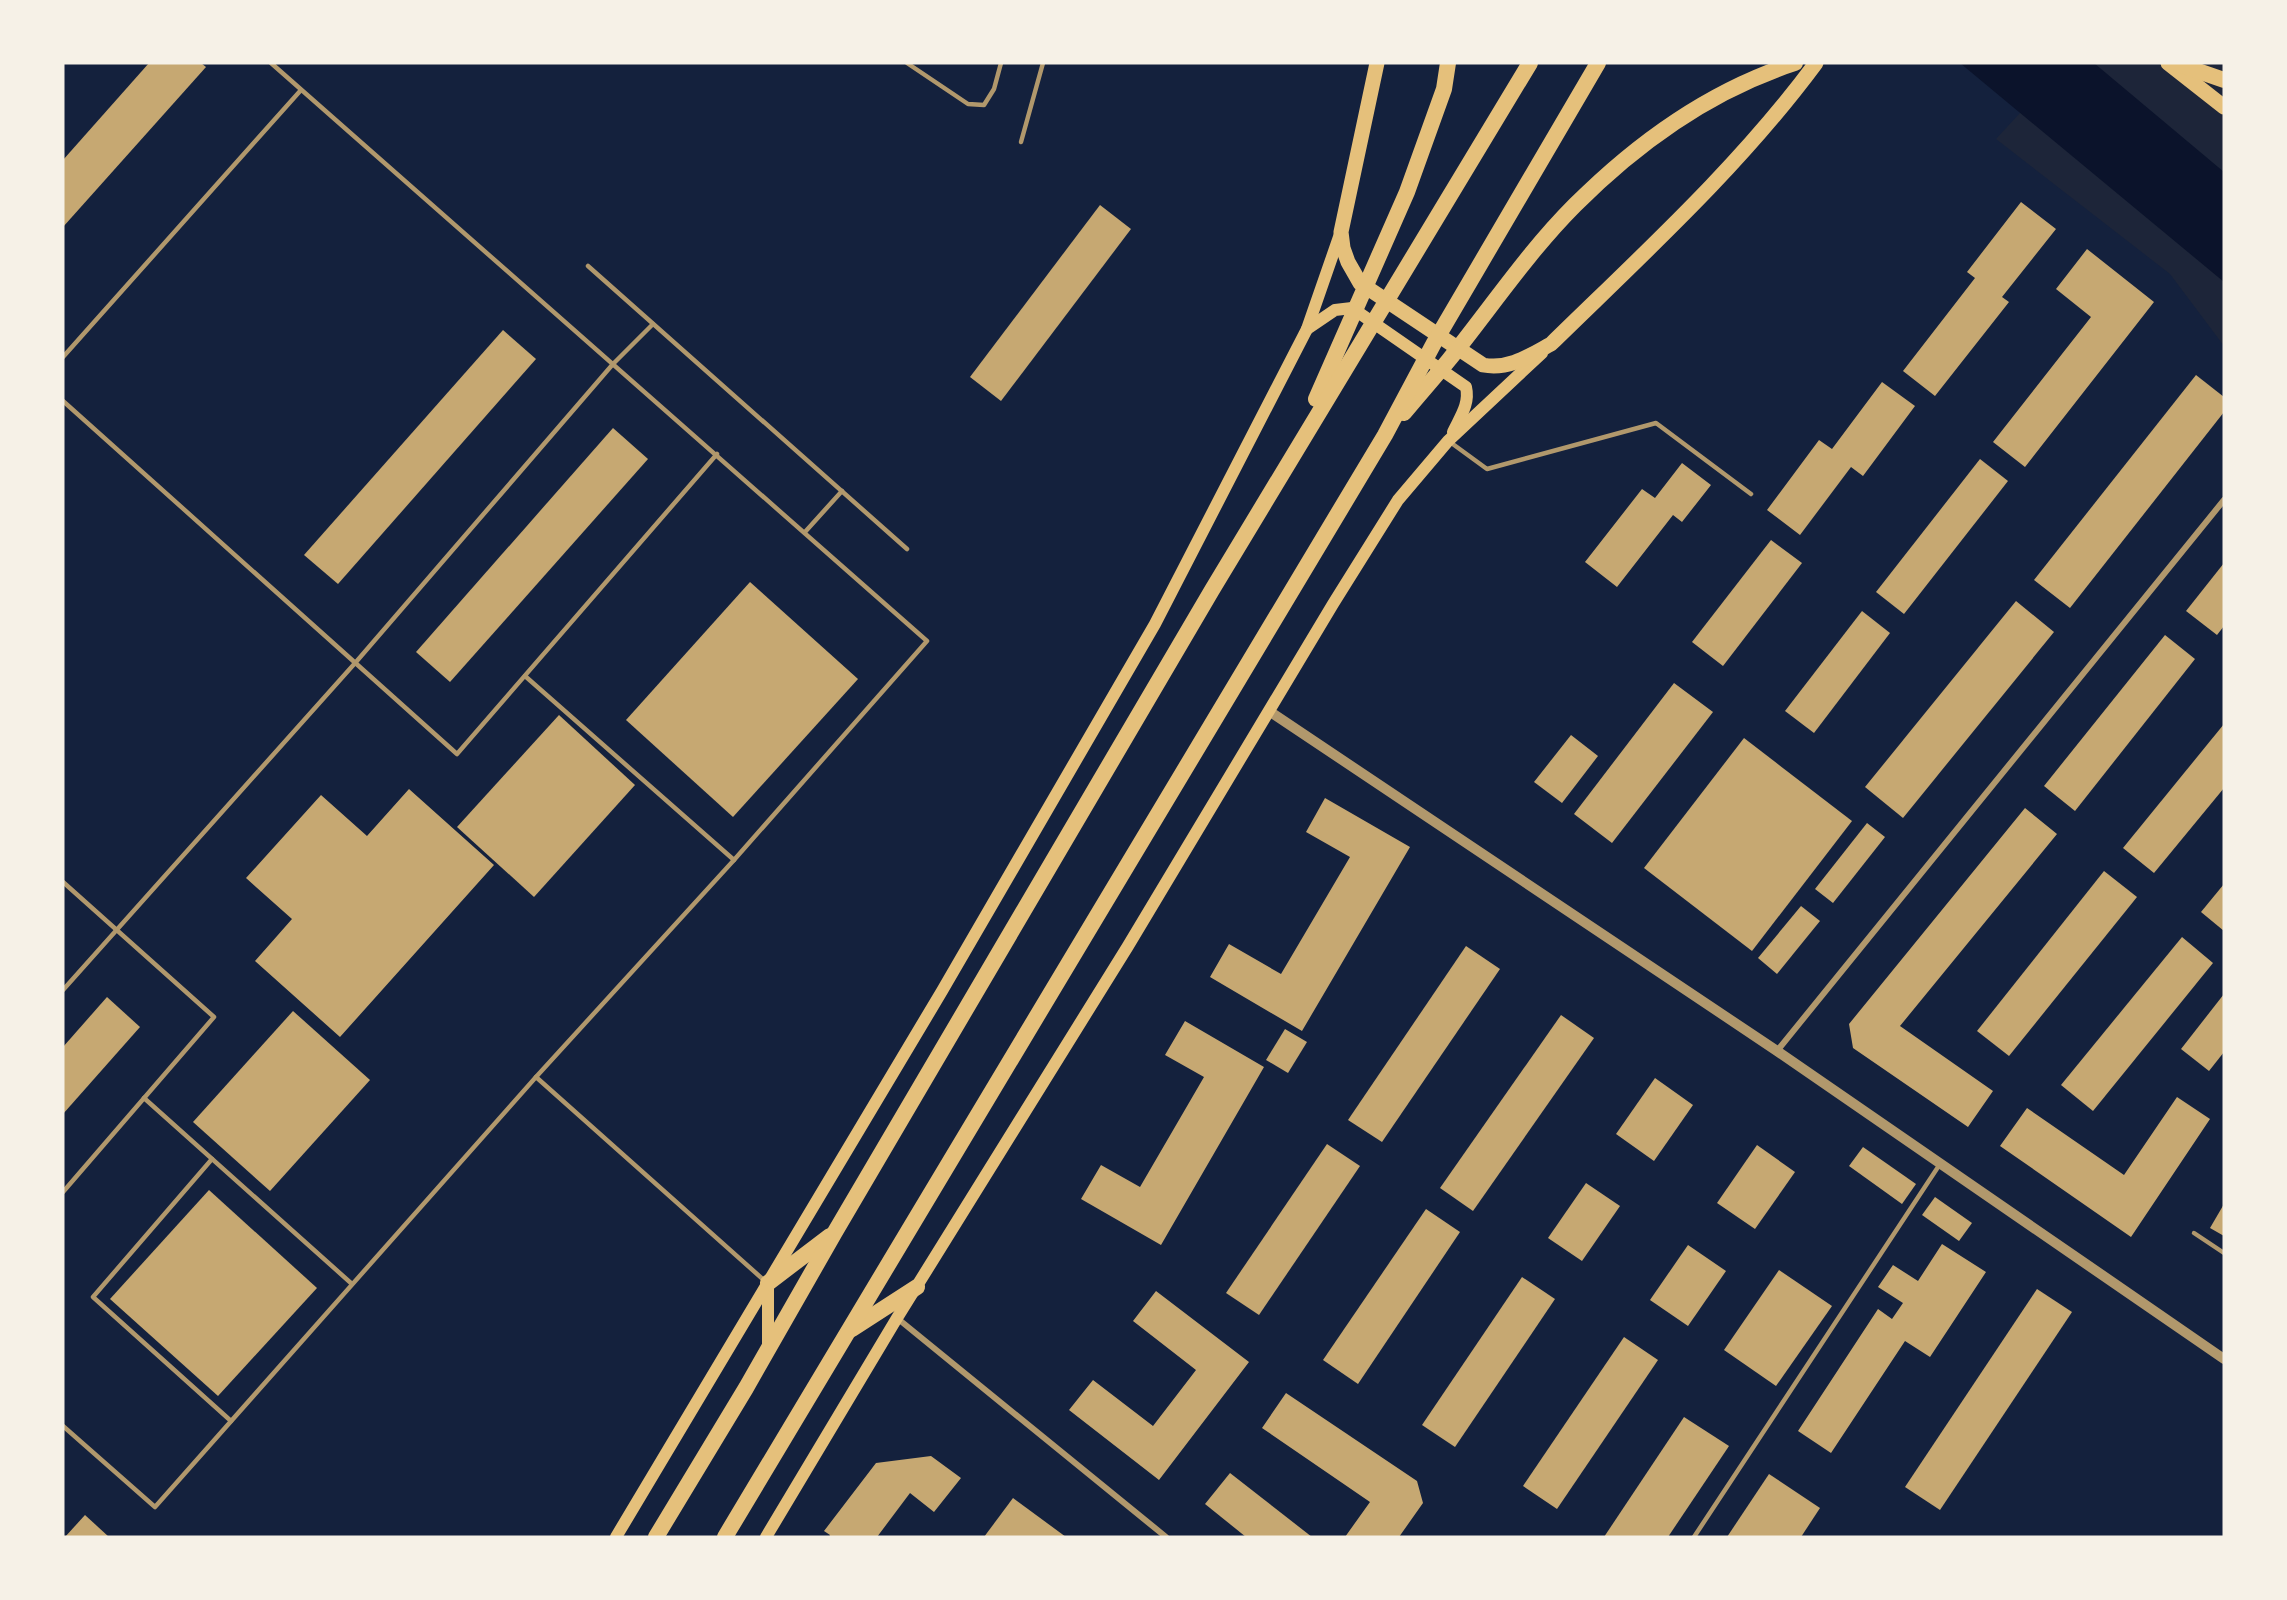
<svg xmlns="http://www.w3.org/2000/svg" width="2287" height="1600" font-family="Jost,sans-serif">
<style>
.green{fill:#1d2539}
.water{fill:#0b132b}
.building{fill:#c6a872}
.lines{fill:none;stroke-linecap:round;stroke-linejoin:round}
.service{stroke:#b1986c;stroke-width:4.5}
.minor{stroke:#b1986c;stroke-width:6}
.tertiary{stroke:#b1986c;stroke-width:10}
.secondary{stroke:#e5c07b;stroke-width:12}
.primary{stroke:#e5c07b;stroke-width:15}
.trunk{stroke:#e5c07b;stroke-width:16}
</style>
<rect width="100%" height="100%" fill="#14213d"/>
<!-- green -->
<path class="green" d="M2066 63H2224V346L2170 274 1996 139Z"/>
<!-- water -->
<path class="water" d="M1960 63H2094L2224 172V282Z"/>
<!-- building -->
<g class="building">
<path d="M149 63H201L206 67 63 227V160Z"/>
<path d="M2021 202 2056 229 2002 297 2009 302 1935 396 1903 371 1975 278 1967 272Z"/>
<path d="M1100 205 1131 229 1001 401 970 377Z"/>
<path d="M2087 249 2154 302 2025 467 1993 442 2091 317 2056 289Z"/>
<path d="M503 330 536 359 338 584 304 555Z"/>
<path d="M2196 375 2224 397V412L2070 608 2034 580Z"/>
<path d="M1882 382 1915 406 1863 476 1851 467 1800 535 1767 510 1819 440 1832 449Z"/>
<path d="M613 428 648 459 450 682 416 652Z"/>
<path d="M1980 459 2008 481 1904 614 1876 592Z"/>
<path d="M1682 463 1711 485 1682 522 1673 515 1617 587 1585 562 1642 489 1655 498Z"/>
<path d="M1771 540 1802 563 1723 666 1692 642Z"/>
<path d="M2224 563V626L2217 635 2186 611Z"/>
<path d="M750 582 858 679 733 817 626 720Z"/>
<path d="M2016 601 2054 632 1903 818 1865 787Z"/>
<path d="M1862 611 1890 633 1814 733 1785 711Z"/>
<path d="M2165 635 2195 659 2075 811 2044 786Z"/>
<path d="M1674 683 1713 712 1612 843 1574 814Z"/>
<path d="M559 715 635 785 534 897 457 827Z"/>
<path d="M2224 724V788L2154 873 2123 848Z"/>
<path d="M1571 735 1598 756 1562 803 1534 782Z"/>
<path d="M1744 738 1852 821 1752 951 1644 868Z"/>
<path d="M409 789 494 865 340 1037 255 961 292 919 246 878 321 795 367 836Z"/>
<path d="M1325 798 1410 847 1302 1031 1210 977 1229 944 1281 974 1350 857 1306 832Z"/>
<path d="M2025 808 2057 834 1900 1026 1993 1091 1968 1127 1853 1048 1849 1024Z"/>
<path d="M1867 823 1885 837 1833 903 1815 889Z"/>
<path d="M2104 871 2137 897 2009 1056 1977 1031Z"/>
<path d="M2224 884V931L2201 912Z"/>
<path d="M1801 906 1820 921 1777 974 1758 958Z"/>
<path d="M2182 937 2213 963 2093 1111 2061 1085Z"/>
<path d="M1466 946 1500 969 1382 1142 1348 1120Z"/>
<path d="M2224 994V1052L2209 1071 2181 1049Z"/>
<path d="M107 997 140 1027 63 1114V1047Z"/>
<path d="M293 1011 370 1080 270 1191 193 1122Z"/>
<path d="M1561 1015 1594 1038 1473 1211 1440 1188Z"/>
<path d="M1185 1021 1264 1067 1161 1245 1081 1199 1101 1165 1140 1187 1204 1077 1165 1055Z"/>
<path d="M1285 1029 1307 1042 1288 1073 1266 1060Z"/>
<path d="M1655 1078 1693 1105 1654 1161 1616 1134Z"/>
<path d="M2177 1097 2210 1119 2131 1237 2000 1146 2027 1108 2124 1175Z"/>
<path d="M1327 1144 1360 1166 1259 1315 1226 1293Z"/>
<path d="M1757 1145 1795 1172 1755 1229 1717 1203Z"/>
<path d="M1863 1147 1916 1184 1902 1204 1849 1166Z"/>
<path d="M1586 1183 1620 1206 1582 1261 1548 1238Z"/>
<path d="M209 1190 317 1288 218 1396 110 1299Z"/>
<path d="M1935 1197 1972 1223 1959 1241 1922 1215Z"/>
<path d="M2224 1204V1236L2210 1228Z"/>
<path d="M1426 1209 1460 1232 1358 1384 1323 1360Z"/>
<path d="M1942 1244 1986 1272 1930 1357 1905 1341 1831 1453 1798 1431 1878 1309 1892 1319 1903 1303 1878 1287 1893 1265 1918 1281Z"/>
<path d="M1688 1245 1726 1271 1688 1326 1650 1300Z"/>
<path d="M1779 1270 1832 1306 1776 1386 1724 1350Z"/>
<path d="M1522 1277 1555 1299 1455 1447 1422 1425Z"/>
<path d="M2037 1289 2072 1312 1940 1510 1905 1487Z"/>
<path d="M1156 1291 1249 1362 1159 1480 1069 1410 1093 1380 1153 1426 1196 1370 1133 1321Z"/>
<path d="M1624 1337 1658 1360 1557 1509 1523 1486Z"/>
<path d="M1286 1393 1417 1481 1423 1503 1399 1537H1345L1370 1502 1262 1428Z"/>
<path d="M1684 1417 1729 1446 1668 1537H1604Z"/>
<path d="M931 1456 961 1478 934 1512 910 1493 877 1537H829L830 1535 824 1531 876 1463Z"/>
<path d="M1230 1473 1312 1537H1246L1205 1504Z"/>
<path d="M1769 1474 1820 1508 1801 1537H1727Z"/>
<path d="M1013 1498 1066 1537H984Z"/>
<path d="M85 1515 109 1537H65Z"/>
</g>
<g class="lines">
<!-- service -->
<g class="service">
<path d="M907 63 968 104 984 105 994 89 1001 63"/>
<path d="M1021 142 1043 63"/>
<path d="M588 266 907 549"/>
<path d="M63 357 301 90"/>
<path d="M63 401 457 754 717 454"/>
<path d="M1450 442 1487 469 1656 423 1751 494"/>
<path d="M805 532 842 491"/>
<path d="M525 676 734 860"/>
<path d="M63 882 214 1017 63 1192"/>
<path d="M63 990 356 662 613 364 653 324"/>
<path d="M536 1077 766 1282"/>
<path d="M144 1098 352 1284"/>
<path d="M212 1159 93 1297 231 1421"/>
<path d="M2194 1233 2224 1253"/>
<path d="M63 1426 155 1507 536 1077 734 860 927 641 271 63"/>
<path d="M1694 1537 1940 1164"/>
</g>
<!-- minor -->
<g class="minor">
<path d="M1777 1051 2224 500"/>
<path d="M897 1318 1166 1537"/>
</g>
<!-- tertiary -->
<path class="tertiary" d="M1269 711 1777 1051 2224 1359"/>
<!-- secondary -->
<g class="secondary">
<path d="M1307 329 1335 310 1352 308 1466 387C1470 404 1460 417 1453 432"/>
<path d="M768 1348V1285"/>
<path d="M616 1537 942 991 1155 624 1307 329 1340 234"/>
<path d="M766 1537 897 1318 1128 946 1333 604 1398 500 1448 441 1542 353"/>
</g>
<!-- primary -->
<g class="primary">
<path d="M1377 63 1341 232 1343 248 1348 262 1360 283 1483 365C1509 370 1529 356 1551 344 1643 254 1739 167 1816 63"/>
<path d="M2168 63 2224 107"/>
</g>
<!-- trunk -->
<g class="trunk">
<path d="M2175 63 2224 80"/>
<path d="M1316 399 1407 192 1444 89 1448 63"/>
<path d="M1404 413C1419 395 1434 378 1448 361 1490 309 1528 252 1575 205 1637 143 1711 90 1795 63"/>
<path d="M768 1283 830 1236"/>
<path d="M852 1329 917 1287"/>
<path d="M656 1537 746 1388 835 1232 1212 590 1530 63"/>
<path d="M725 1537 1385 435 1434 343 1598 63"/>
</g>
</g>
<!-- border -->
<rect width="2287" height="1600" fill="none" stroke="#f6f1e7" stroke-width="129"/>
</svg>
